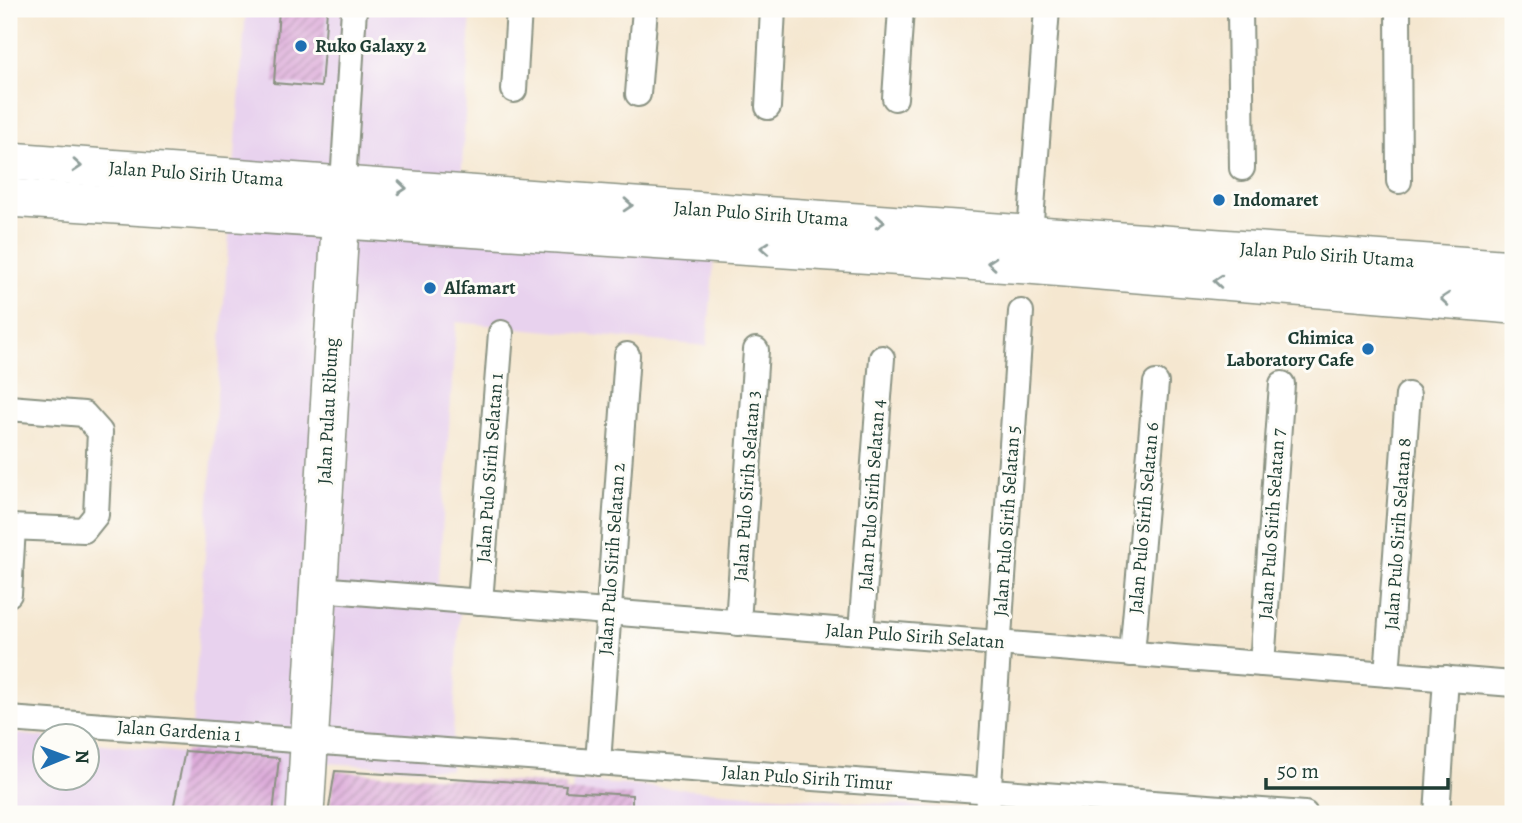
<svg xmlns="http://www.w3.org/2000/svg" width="1522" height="823" font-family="Alegreya,serif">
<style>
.built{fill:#e8d2ee}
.building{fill:url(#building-hatch)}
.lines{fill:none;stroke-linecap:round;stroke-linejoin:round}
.street-casing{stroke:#8a9282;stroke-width:28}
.secondary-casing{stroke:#8a9282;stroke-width:40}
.street{stroke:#fff;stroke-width:24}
.secondary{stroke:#fff;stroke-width:37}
.oneway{stroke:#8f9e9a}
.poi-dot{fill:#1f6fb2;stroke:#fdfcf7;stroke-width:2.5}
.labels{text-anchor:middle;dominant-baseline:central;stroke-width:6;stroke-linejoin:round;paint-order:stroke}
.poi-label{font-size:19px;font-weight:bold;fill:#1f3d34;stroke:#fdfcf7;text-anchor:start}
.street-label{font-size:19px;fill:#1f3d34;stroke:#fdfcf7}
</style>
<defs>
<pattern id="building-hatch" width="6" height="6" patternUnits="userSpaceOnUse" patternTransform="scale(1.75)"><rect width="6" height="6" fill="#dca9d9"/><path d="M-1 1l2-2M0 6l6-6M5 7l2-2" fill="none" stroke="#b28bb1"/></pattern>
</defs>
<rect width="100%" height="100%" fill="#fdfcf7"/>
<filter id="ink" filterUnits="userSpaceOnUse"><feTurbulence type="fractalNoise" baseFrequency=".0143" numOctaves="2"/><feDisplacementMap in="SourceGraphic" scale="14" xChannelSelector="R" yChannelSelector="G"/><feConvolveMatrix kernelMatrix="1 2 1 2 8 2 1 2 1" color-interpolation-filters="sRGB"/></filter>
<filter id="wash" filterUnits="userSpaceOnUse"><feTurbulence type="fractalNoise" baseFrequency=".00686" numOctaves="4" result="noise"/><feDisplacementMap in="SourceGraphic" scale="28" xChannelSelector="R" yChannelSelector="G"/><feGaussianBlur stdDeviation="1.57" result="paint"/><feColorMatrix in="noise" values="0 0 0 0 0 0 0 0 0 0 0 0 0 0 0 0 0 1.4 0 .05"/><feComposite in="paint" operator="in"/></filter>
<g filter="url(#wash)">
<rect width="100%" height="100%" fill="#f5e7d0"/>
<!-- built -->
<g class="built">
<path d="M246 9H471L461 185 718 211 707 346 456 322 437 607 460 608 451 770 326 763 313 814H9V733L45 737 46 778H88V742L190 754Z"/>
<path d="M573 781 980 811V814H570Z"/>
</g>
<g id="blocks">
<!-- building -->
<g class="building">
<path d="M279 9H327L321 87 274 83Z"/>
<path d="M185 751 279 758 273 814H172Z"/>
<path d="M335 771 566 785 565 791 632 795V814H328Z"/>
</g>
</g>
</g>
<g filter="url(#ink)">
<use href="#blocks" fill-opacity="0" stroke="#8a9282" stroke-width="2"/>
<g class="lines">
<!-- street casing -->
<g class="street-casing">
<g id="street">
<path d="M1240 9 1242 168"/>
<path d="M1398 9 1399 181"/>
<path d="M514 90 519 9"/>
<path d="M638 94 645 9"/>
<path d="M895 98 901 9"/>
<path d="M768 107 773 9"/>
<path d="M343 183 354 9"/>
<path d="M1029 247 1047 9"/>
<path d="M9 408 84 414 100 432 96 515 84 530 9 527"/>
<path d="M318 589 1513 684"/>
<path d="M9 594 13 528"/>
<path d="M480 602 501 333"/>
<path d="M738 623 756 350"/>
<path d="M861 632 882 358"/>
<path d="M1132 654 1156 383"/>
<path d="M1262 664 1282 384"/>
<path d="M1387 674 1408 395"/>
<path d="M9 719 1305 814"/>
<path d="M598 763 627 355"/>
<path d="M987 814 1021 312"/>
<path d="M1437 814 1446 678"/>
</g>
</g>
<!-- secondary casing -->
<g class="secondary-casing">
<g id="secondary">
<path d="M9 161 1513 269"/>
<path d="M9 198 1028 265 1513 305"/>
<path d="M305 814 342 194"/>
</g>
</g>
<!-- street -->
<use href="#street" class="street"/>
<!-- secondary -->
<use href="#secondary" class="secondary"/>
</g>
<!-- one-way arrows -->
<defs><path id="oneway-chevron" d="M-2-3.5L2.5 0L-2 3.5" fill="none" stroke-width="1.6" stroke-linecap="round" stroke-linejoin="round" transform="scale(1.75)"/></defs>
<g class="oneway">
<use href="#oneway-chevron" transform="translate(77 166) rotate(4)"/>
<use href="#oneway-chevron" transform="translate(402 188) rotate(5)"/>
<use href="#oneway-chevron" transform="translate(628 205) rotate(4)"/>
<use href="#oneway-chevron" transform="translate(880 222) rotate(4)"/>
<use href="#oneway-chevron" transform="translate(765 248) rotate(-176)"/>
<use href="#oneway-chevron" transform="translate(992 263) rotate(-176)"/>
<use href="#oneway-chevron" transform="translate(1218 281) rotate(-175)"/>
<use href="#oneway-chevron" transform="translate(1445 299) rotate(-175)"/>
</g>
</g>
<!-- markers -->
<g class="poi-dot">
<circle cx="301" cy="46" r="7"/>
<circle cx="1219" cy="200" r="7"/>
<circle cx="430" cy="288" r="7"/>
<circle cx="1368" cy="349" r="7"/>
</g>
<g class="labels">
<!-- poi labels -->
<g class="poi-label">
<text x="315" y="46">Ruko Galaxy 2</text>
<text x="1233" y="200">Indomaret</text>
<text x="444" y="288">Alfamart</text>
<text x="1354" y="338" text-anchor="end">Chimica<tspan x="1354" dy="22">Laboratory Cafe</tspan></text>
</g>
<!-- street labels -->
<g class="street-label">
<text transform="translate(196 174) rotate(4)">Jalan Pulo Sirih Utama</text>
<text transform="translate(761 214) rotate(4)">Jalan Pulo Sirih Utama</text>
<text transform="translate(1327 255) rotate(4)">Jalan Pulo Sirih Utama</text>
<text transform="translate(328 411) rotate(-87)">Jalan Pulau Ribung</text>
<text transform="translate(490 468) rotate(-86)">Jalan Pulo Sirih Selatan 1</text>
<text transform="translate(747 486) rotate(-86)">Jalan Pulo Sirih Selatan 3</text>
<text transform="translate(872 495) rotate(-86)">Jalan Pulo Sirih Selatan 4</text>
<text transform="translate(1144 518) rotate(-85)">Jalan Pulo Sirih Selatan 6</text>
<text transform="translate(1007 521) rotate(-86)">Jalan Pulo Sirih Selatan 5</text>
<text transform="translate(1272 524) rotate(-86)">Jalan Pulo Sirih Selatan 7</text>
<text transform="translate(1398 534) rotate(-86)">Jalan Pulo Sirih Selatan 8</text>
<text transform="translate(612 559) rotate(-86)">Jalan Pulo Sirih Selatan 2</text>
<text transform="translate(915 636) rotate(4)">Jalan Pulo Sirih Selatan</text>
<text transform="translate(179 731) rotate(4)">Jalan Gardenia 1</text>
<text transform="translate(807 778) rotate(4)">Jalan Pulo Sirih Timur</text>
</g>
</g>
<!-- margin -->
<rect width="1522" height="823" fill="none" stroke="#fdfcf7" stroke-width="35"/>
<!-- north arrow -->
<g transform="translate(66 757) rotate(89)"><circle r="33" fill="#fdfcf7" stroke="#a4b0a9" stroke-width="2"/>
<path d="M0-5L12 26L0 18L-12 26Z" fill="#1f6fb2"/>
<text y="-10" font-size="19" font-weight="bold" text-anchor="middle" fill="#1f3d34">N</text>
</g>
<!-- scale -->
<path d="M1266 778v10h182v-10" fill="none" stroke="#1f3d34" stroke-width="3.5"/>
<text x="1277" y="778" font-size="21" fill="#1f3d34" stroke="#fdfcf7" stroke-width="5" paint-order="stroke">50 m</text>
</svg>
